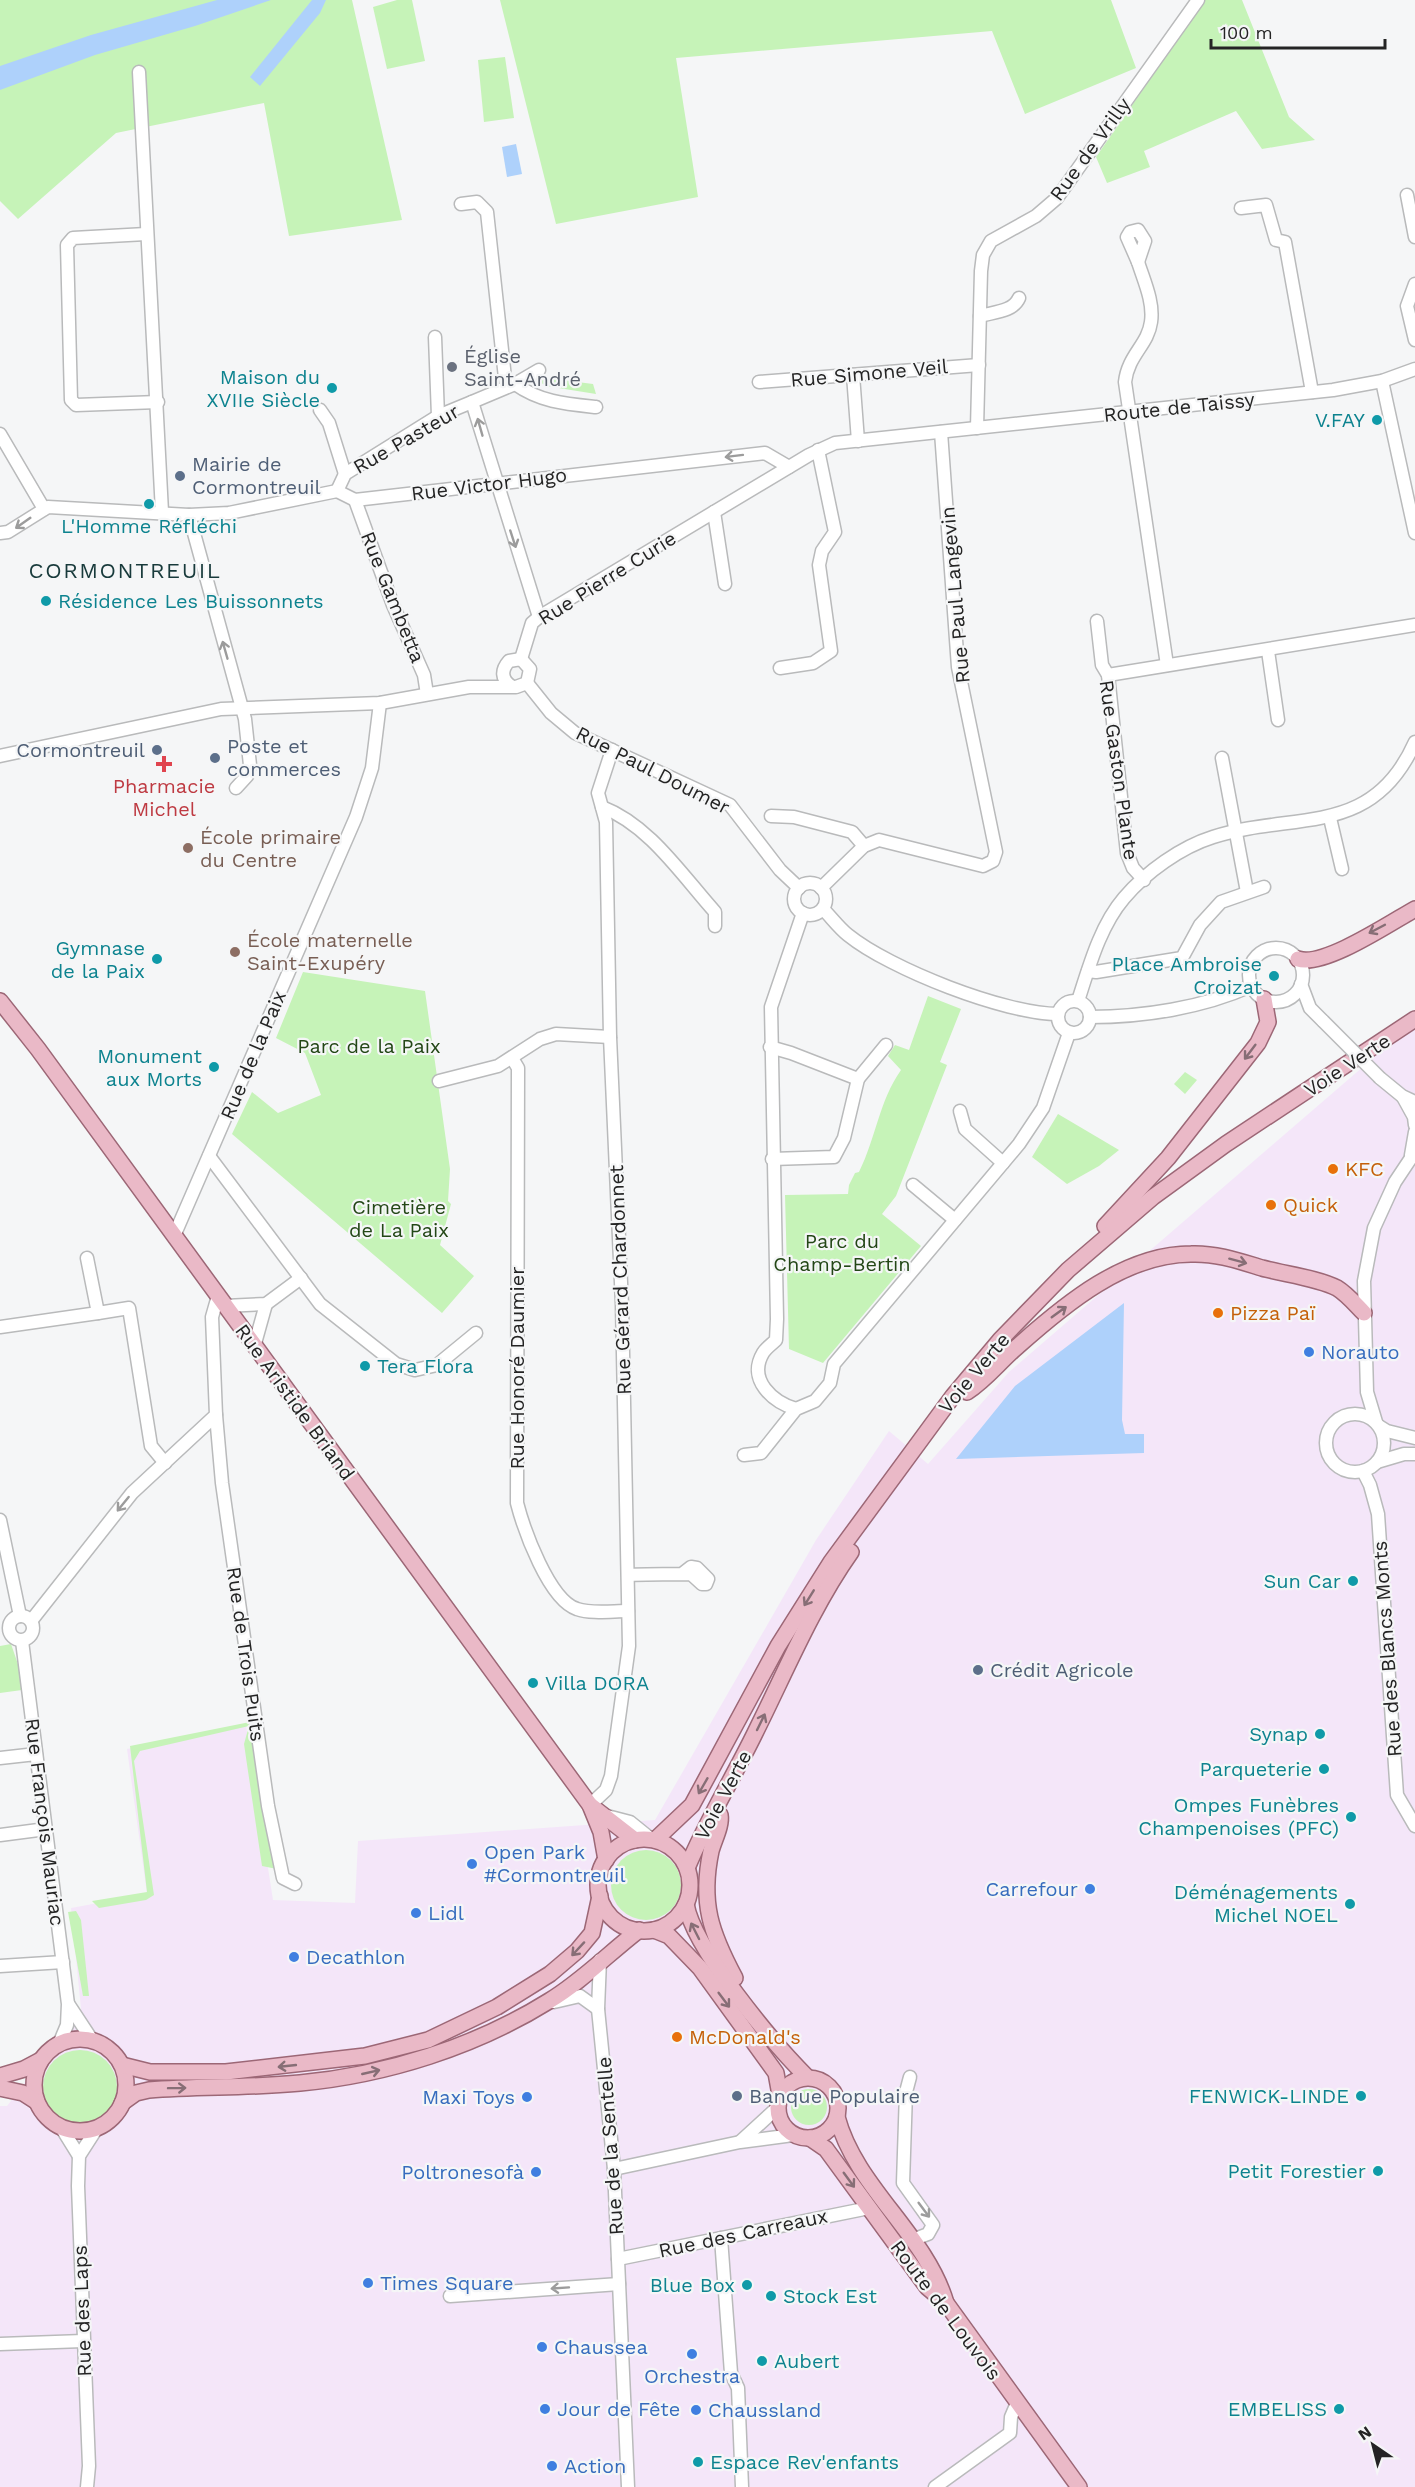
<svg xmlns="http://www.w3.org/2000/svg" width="1415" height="2487" font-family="'Work Sans',sans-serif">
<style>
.commercial{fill:#f4e6f9}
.green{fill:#c6f3b8}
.water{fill:#aed1fb}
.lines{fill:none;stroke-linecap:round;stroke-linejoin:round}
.minor-casing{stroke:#b9babb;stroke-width:15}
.major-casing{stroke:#9c6776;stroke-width:18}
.minor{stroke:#fff;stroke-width:12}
.major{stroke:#eab9c7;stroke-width:15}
.minor-bridge-casing{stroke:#b9babb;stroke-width:15;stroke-linecap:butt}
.minor-bridge{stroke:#fff;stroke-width:12}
.oneway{stroke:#9c9c9c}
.oneway2{stroke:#876e76}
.worship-dot{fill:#6b7280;stroke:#f5f6f7;stroke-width:2}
.culture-dot{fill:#0f9aa8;stroke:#f5f6f7;stroke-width:2}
.service-dot{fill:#5c6f8a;stroke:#f5f6f7;stroke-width:2}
.health-dot{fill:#e0444e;stroke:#f5f6f7;stroke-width:2}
.education-dot{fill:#8d6e63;stroke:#f5f6f7;stroke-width:2}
.food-dot{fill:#e8710a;stroke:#f5f6f7;stroke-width:2}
.shop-dot{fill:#3f7fe0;stroke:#f5f6f7;stroke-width:2}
.labels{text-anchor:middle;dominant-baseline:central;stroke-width:4.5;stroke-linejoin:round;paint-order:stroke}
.street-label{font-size:20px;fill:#242424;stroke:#f5f6f7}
.worship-label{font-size:20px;fill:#5b616d;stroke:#f5f6f7;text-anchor:start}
.culture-label{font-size:20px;fill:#0d838f;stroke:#f5f6f7;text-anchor:end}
.service-label{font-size:20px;fill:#4e5e75;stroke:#f5f6f7;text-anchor:start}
.health-label{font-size:20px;fill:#be3a42;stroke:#f5f6f7}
.education-label{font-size:20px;fill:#785e54;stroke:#f5f6f7;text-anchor:start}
.park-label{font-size:20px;fill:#234716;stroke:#f5f6f7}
.food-label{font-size:20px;fill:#c56008;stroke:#f5f6f7;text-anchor:start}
.shop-label{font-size:20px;fill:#366cbe;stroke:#f5f6f7;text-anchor:start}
.quarter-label{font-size:22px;letter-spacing:1.5px;fill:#183a3b;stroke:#f5f6f7}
</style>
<rect width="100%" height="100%" fill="#f5f6f7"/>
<!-- commercial -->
<path class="commercial" d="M1415 1022V2487H0V2106H7L81 2009 71 1908 147 1894 127 1749 246 1726 273 1900 355 1903 358 1841 655 1820 816 1540 889 1431 928 1464 1009 1372Z"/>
<!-- green -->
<g class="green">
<path d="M0 0H352L402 220 289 236 264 103 116 133 18 219 0 201Z"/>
<path d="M397 0H412L425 61 387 69 373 7Z"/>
<path d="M500 0H1111L1136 68 1025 114 992 31 676 58 698 197 556 224Z"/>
<path d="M1205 0H1242L1289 117 1315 140 1262 149 1236 111 1144 151 1150 167 1107 183 1096 157Z"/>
<path d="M505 57 514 118 484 122 478 60Z"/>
<path d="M546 378 593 384 596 394 546 386 540 382Z"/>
<path d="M303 972 425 991 450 1169 448 1201 451 1204 440 1245 474 1276 442 1313 232 1134 252 1092 278 1113 321 1095 305 1053 276 1038Z"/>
<path d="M928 996 961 1009 940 1062 947 1065 896 1196 882 1214 921 1246 823 1363 789 1349 785 1195 848 1194 849 1185 855 1173 859 1172C876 1138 879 1101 901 1070L888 1056 895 1045 909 1050Z"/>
<path d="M1185 1072 1197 1080 1185 1094 1174 1084Z"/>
<path d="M1058 1114 1119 1150 1099 1166 1067 1184 1032 1157Z"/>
<path d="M11 1644 22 1676V1690L0 1693V1646Z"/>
<path d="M250 1722 277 1869 262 1866 244 1744 249 1726 140 1751 134 1761 154 1895 146 1900 99 1908 92 1901 147 1892 130 1746Z"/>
<circle cx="646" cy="1885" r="35"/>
<path d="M76 1911 81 1920 89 1996H83L68 1912Z"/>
<circle cx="80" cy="2087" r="37"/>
<circle cx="809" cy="2107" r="18"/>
</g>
<!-- water -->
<g class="water">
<path d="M217 0H271L195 26 95 55 0 90V66L91 35Z"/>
<path d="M312 0H326L320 13 260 86 250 77Z"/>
<path d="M516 144 522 174 507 177 502 147Z"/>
<path d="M1124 1303 1122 1420 1125 1434H1144V1453L956 1459 1015 1386Z"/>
</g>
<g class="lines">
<!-- minor casing -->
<g class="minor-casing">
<g id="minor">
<path d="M139 72 162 512"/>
<path d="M1407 195 1415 237"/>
<path d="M461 204 477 202 487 212 506 387"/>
<path d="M1241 208 1266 205 1276 240 1285 242 1312 392"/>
<path d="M1138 230 1145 241 1138 262 1127 237 1130 232Z"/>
<path d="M146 234 73 238 67 245 71 400 76 405 158 402"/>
<path d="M1138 262C1144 281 1154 302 1151 322 1148 345 1128 355 1125 382L1167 665"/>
<path d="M1415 284 1407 306 1415 340"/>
<path d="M980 316C993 312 1013 312 1019 298"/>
<path d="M435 337 438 416"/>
<path d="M853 375 858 441"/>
<path d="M1382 381 1415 533"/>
<path d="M759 382 979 365"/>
<path d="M515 384C540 402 566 404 596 407"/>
<path d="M472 402 515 384 539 370"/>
<path d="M320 410 329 423 345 474"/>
<path d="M977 428 981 271 983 255 991 241 1036 216 1057 198 1198 0"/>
<path d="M0 434 44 509"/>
<path d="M337 491 345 474 438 416 472 402 539 617"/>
<path d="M355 500 393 605 424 675 427 694"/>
<path d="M714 512 725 584"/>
<path d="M189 515 245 719 250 765 247 776 236 788"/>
<path d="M0 533 8 532 48 507 189 515 229 513 337 491 355 500 765 453 789 467"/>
<path d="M1097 621 1102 665 1108 675 1127 853 1133 868 1144 880"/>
<path d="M1268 651 1278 720"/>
<path d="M521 659 532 623 539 617 809 455 835 443 1333 390 1382 381 1415 369"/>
<path d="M780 668 813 663 831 651 819 565 822 551 835 532 818 450"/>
<path d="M1108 675 1415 625"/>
<path d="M527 683 551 713 575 733 730 805 780 870 799 888"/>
<path d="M0 756 221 709 380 703 469 687H516L527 683 530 669 521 659 509 661C501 670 501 679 511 686"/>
<path d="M1222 758 1247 892"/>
<path d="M602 807C649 825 681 874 715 912V926"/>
<path d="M771 816 794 817 852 832 864 846"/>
<path d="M1330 818 1342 869"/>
<circle cx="810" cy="899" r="16"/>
<path d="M821 888 864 846 879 840 983 866 993 861 996 852 958 667 941 432"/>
<path d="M823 909C831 917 839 928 848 935 890 969 1005 1014 1058 1014"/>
<circle cx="1276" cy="975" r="27"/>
<path d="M1088 971 1096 972 1182 958 1200 925 1221 902 1264 887"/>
<path d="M1301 984 1310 1008 1323 1021"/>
<circle cx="1074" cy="1017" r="16"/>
<path d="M1078 1001C1089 967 1100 926 1124 898 1146 872 1181 847 1213 837 1294 811 1372 839 1415 742"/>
<path d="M1090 1017C1143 1017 1202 1008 1251 986"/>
<path d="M770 1047 791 1053 858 1079"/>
<path d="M512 1058 518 1068 517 1503C524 1530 549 1600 577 1609 591 1614 612 1611 628 1611"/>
<path d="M1380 1078 1402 1096 1415 1102"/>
<path d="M439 1081 498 1066 540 1039 556 1034 610 1037"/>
<path d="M1403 1097 1414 1117 1415 1125"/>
<path d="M960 1111 965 1129 1003 1163"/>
<path d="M1411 1155 1415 1132"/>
<path d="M209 1156 320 1304 396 1364 415 1370 437 1365 476 1333"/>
<path d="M772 1159 834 1157 844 1138 858 1079 886 1045"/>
<path d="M913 1185 955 1220"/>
<path d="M174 1236 356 817 372 768 380 703"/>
<path d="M87 1258 98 1313 129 1308 151 1446 165 1463"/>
<path d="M225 1306 266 1304 301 1278"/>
<path d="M0 1327 98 1313"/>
<path d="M254 1347 266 1304"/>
<path d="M796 1409C773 1402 747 1380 763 1353 766 1348 772 1344 776 1340L777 1319 771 1007 803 913"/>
<circle cx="1355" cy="1443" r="29"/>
<path d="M216 1415 222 1483 268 1806 283 1878 295 1884"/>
<path d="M1376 1422 1367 1392 1364 1281 1374 1228 1395 1182 1415 1152"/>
<path d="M1379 1426 1387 1431 1415 1438"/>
<path d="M744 1455 761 1453 796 1409 815 1401 830 1383 834 1364 1019 1144 1043 1108 1069 1033"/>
<path d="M1377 1462 1404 1454H1415"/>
<path d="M1363 1471 1370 1485 1378 1514 1397 1795 1415 1826"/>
<path d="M0 1520 20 1616"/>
<path d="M628 1575C649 1574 670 1574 691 1574L702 1584H706L708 1579 697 1568 691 1567 682 1574"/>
<circle cx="21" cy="1628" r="12"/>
<path d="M31 1621 132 1493 216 1415 212 1317 218 1296"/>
<path d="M22 1641 68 2004 67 2025 59 2044"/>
<path d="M0 1758 36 1754"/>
<path d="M590 1805 606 1790 611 1776 629 1646 622 1305 610 1037 606 822 598 793 612 750"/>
<path d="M607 1816 630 1822 651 1839"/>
<path d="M0 1835 46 1829"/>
<path d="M600 1960 598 2009 614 2169 628 2487"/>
<path d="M0 1966 63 1962"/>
<path d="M554 2002 580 1996 598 2009"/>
<path d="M69 2005 92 2040"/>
<path d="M910 2077 906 2092 903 2183 933 2225 928 2234 912 2240"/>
<path d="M61 2127 79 2156"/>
<path d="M741 2141 777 2108"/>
<path d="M614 2169 740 2142 793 2135"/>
<path d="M721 2238 731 2373 738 2388 742 2487"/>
<path d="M618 2259 869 2208"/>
<path d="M450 2296 619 2284"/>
<path d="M0 2344 83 2341"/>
<path d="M87 2487 89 2466 78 2186 79 2156 97 2128"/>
<path d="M935 2487 1010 2433 1011 2417 1017 2403"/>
</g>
</g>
<!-- major casing -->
<g class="major-casing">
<g id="major">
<path d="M1298 959C1323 968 1390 923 1415 909"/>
<path d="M0 1001 38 1049 590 1805 601 1832 606 1860"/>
<path d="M1105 1226 1168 1158 1258 1043 1268 1022 1264 999"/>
<path d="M967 1392C987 1379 1000 1361 1018 1346 1065 1304 1125 1254 1191 1254 1216 1253 1239 1261 1262 1268 1284 1274 1318 1278 1337 1288 1347 1294 1356 1305 1364 1313"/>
<path d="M590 1805 635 1840"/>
<path d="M720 1815C722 1825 714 1840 711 1851 700 1903 711 1933 735 1978"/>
<circle cx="644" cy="1885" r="46"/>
<path d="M655 1840 692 1805 778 1646 831 1562 953 1396 1000 1340 1068 1270 1153 1197 1226 1144 1415 1019"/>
<path d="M687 1868C706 1822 733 1778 755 1733 785 1673 812 1607 851 1552"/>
<path d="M686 1904C693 1948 774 2044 807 2077"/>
<path d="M654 1930 669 1936 700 1968 776 2073 780 2095"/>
<circle cx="80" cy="2085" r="46"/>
<path d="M122 2065 150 2072H226L365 2056 428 2040 497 2007 550 1974 577 1951 592 1933 600 1896"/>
<path d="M0 2076 24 2069 41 2060"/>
<circle cx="808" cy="2108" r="30"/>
<path d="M0 2088 23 2093 37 2102"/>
<path d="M122 2103 136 2093 149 2090C199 2086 249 2088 300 2083 386 2075 475 2047 549 2001 581 1982 609 1953 639 1930"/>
<path d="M837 2117C856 2188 926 2234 946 2303"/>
<path d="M810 2138 826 2149 927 2287 946 2303 1079 2487"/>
</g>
</g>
<!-- minor -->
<use href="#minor" class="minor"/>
<!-- major -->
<use href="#major" class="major"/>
<!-- minor-bridge casing -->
<g class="minor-bridge-casing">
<path id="minor-bridge" d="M1323 1021 1380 1078"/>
</g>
<!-- minor-bridge -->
<use href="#minor-bridge" class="minor-bridge"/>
</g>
<!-- one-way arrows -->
<defs><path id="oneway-shaft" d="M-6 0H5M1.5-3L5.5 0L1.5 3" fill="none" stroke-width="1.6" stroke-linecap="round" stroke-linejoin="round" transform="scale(1.5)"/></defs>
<g class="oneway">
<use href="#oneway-shaft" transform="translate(480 427) rotate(-106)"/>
<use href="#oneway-shaft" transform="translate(734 456) rotate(173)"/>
<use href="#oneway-shaft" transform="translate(23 523) rotate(145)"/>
<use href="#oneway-shaft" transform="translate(513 539) rotate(72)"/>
<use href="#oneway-shaft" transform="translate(225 650) rotate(-106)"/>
<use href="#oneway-shaft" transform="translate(123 1504) rotate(129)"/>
<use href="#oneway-shaft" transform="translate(924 2210) rotate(53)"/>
<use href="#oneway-shaft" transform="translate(560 2288) rotate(176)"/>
</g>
<g class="oneway2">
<use href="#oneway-shaft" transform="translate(1377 929) rotate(152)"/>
<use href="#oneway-shaft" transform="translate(1250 1052) rotate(127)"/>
<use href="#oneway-shaft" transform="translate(1238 1261) rotate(15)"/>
<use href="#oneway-shaft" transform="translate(1059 1312) rotate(-36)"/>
<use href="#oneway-shaft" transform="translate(809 1598) rotate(122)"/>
<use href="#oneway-shaft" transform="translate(761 1722) rotate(-64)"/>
<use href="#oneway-shaft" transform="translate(703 1786) rotate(120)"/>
<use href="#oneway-shaft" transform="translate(695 1931) rotate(-117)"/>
<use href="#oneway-shaft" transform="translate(578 1949) rotate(133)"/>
<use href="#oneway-shaft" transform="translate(724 2000) rotate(53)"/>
<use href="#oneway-shaft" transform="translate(287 2066) rotate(174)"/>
<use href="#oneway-shaft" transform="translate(371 2072) rotate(-13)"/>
<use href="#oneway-shaft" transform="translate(177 2088) rotate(-1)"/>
<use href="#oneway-shaft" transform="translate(849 2180) rotate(54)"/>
</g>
<!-- markers -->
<circle class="worship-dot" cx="452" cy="367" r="6"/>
<g class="culture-dot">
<circle cx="332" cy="388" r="6"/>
<circle cx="1377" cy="420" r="6"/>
<circle cx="149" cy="504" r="6"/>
<circle cx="46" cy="601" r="6"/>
<circle cx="157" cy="959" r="6"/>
<circle cx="1274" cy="976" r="6"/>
<circle cx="214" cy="1067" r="6"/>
<circle cx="365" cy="1366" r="6"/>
<circle cx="1353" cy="1581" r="6"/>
<circle cx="533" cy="1683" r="6"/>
<circle cx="1320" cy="1734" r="6"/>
<circle cx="1324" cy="1769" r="6"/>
<circle cx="1351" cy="1817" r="6"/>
<circle cx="1350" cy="1904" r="6"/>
<circle cx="1361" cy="2096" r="6"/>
<circle cx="1378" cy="2171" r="6"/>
<circle cx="747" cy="2285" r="6"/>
<circle cx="771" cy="2296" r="6"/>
<circle cx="762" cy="2361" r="6"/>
<circle cx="1339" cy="2409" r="6"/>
<circle cx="698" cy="2462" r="6"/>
</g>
<g class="service-dot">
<circle cx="180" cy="476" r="6"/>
<circle cx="157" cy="750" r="6"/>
<circle cx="215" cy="758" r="6"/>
<circle cx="978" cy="1670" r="6"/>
<circle cx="737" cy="2096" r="6"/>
</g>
<path class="health-dot" d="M161 755h6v6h6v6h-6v6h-6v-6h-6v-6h6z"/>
<g class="education-dot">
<circle cx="188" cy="848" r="6"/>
<circle cx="235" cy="952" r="6"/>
</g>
<g class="food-dot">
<circle cx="1333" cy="1169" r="6"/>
<circle cx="1271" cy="1205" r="6"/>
<circle cx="1218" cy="1313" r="6"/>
<circle cx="677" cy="2037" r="6"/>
</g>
<g class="shop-dot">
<circle cx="1309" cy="1352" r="6"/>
<circle cx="472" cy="1864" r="6"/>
<circle cx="1090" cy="1889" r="6"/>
<circle cx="416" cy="1913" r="6"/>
<circle cx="294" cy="1957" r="6"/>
<circle cx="527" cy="2097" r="6"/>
<circle cx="536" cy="2172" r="6"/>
<circle cx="368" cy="2283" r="6"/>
<circle cx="542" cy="2347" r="6"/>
<circle cx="692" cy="2354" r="6"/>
<circle cx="545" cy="2409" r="6"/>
<circle cx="696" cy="2410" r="6"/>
<circle cx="552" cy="2466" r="6"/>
</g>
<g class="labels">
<!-- street labels -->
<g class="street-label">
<text transform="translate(1090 149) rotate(-54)">Rue de Vrilly</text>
<text transform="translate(869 373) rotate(-5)">Rue Simone Veil</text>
<text transform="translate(1179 407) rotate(-6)">Route de Taissy</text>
<text transform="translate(406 439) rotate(-30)">Rue Pasteur</text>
<text transform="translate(489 484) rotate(-7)">Rue Victor Hugo</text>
<text transform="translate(607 578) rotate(-32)">Rue Pierre Curie</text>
<text transform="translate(955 595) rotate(-95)">Rue Paul Langevin</text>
<text transform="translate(393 597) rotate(68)">Rue Gambetta</text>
<text transform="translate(653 770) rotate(27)">Rue Paul Doumer</text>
<text transform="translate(1119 770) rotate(82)">Rue Gaston Plante</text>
<text transform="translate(253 1055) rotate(-67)">Rue de la Paix</text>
<text transform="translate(1347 1065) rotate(-33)">Voie Verte</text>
<text transform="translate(620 1280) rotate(-92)">Rue Gérard Chardonnet</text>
<text transform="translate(517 1368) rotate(-90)">Rue Honoré Daumier</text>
<text transform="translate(974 1373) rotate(-50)">Voie Verte</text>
<text transform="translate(295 1402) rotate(54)">Rue Aristide Briand</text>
<text transform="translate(1387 1649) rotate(-94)">Rue des Blancs Monts</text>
<text transform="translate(246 1654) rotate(82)">Rue de Trois Puits</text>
<text transform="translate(723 1795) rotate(-62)">Voie Verte</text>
<text transform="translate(45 1822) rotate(83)">Rue François Mauriac</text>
<text transform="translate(610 2146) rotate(-94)">Rue de la Sentelle</text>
<text transform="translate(743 2233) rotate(-12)">Rue des Carreaux</text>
<text transform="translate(946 2310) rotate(53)">Route de Louvois</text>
<text transform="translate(82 2311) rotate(-92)">Rue des Laps</text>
</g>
<!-- worship labels -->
<g class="worship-label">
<text x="464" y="356">Église<tspan x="464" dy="23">Saint-André</tspan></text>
</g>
<!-- culture labels -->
<g class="culture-label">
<text x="320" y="377">Maison du<tspan x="320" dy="23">XVIIe Siècle</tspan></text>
<text x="1365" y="420">V.FAY</text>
<text x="149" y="526" text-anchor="middle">L'Homme Réfléchi</text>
<text x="58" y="601" text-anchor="start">Résidence Les Buissonnets</text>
<text x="145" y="948">Gymnase<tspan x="145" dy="23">de la Paix</tspan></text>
<text x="1262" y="964">Place Ambroise<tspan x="1262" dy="23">Croizat</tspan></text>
<text x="202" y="1056">Monument<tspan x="202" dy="23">aux Morts</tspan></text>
<text x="377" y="1366" text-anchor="start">Tera Flora</text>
<text x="1341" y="1581">Sun Car</text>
<text x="545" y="1683" text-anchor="start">Villa DORA</text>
<text x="1308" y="1734">Synap</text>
<text x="1312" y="1769">Parqueterie</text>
<text x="1339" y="1805">Ompes Funèbres<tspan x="1339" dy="23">Champenoises (PFC)</tspan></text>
<text x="1338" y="1892">Déménagements<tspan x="1338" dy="23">Michel NOEL</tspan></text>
<text x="1349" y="2096">FENWICK-LINDE</text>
<text x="1366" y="2171">Petit Forestier</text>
<text x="735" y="2285">Blue Box</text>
<text x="783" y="2296" text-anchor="start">Stock Est</text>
<text x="774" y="2361" text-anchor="start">Aubert</text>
<text x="1327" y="2409">EMBELISS</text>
<text x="710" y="2462" text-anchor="start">Espace Rev'enfants</text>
</g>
<!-- service labels -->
<g class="service-label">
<text x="192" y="464">Mairie de<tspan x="192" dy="23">Cormontreuil</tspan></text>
<text x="227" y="746">Poste et<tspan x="227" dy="23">commerces</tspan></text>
<text x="145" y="750" text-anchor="end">Cormontreuil</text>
<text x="990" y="1670">Crédit Agricole</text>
<text x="749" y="2096">Banque Populaire</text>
</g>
<!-- health labels -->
<g class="health-label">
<text x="164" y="786">Pharmacie<tspan x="164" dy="23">Michel</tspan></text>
</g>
<!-- education labels -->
<g class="education-label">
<text x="200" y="837">École primaire<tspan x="200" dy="23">du Centre</tspan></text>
<text x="247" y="940">École maternelle<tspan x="247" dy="23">Saint-Exupéry</tspan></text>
</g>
<!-- park labels -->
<g class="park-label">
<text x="369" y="1046">Parc de la Paix</text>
<text x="399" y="1207">Cimetière<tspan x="399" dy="23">de La Paix</tspan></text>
<text x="842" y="1241">Parc du<tspan x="842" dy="23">Champ-Bertin</tspan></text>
</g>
<!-- food labels -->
<g class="food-label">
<text x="1345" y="1169">KFC</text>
<text x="1283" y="1205">Quick</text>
<text x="1230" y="1313">Pizza Paï</text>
<text x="689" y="2037">McDonald's</text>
</g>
<!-- shop labels -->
<g class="shop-label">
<text x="1321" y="1352">Norauto</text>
<text x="484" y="1852">Open Park<tspan x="484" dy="23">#Cormontreuil</tspan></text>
<text x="1078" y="1889" text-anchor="end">Carrefour</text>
<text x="428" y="1913">Lidl</text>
<text x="306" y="1957">Decathlon</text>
<text x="515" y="2097" text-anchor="end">Maxi Toys</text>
<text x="524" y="2172" text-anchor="end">Poltronesofà</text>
<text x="380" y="2283">Times Square</text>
<text x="554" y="2347">Chaussea</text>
<text x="692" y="2376" text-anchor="middle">Orchestra</text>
<text x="557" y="2409">Jour de Fête</text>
<text x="708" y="2410">Chaussland</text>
<text x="564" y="2466">Action</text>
</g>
<!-- quarter labels -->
<g class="quarter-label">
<text x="125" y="570">CORMONTREUIL</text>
</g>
</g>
<!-- north arrow -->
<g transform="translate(1373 2445) rotate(325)" stroke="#f5f6f7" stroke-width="4.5" paint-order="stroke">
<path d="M0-4.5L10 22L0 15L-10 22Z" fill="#242424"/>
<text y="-9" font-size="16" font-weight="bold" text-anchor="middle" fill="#242424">N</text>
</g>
<!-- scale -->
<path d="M1211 39v9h174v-9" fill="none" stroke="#242424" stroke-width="3"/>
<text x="1220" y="39" font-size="18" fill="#242424" stroke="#f5f6f7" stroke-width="4.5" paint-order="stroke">100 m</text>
</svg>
